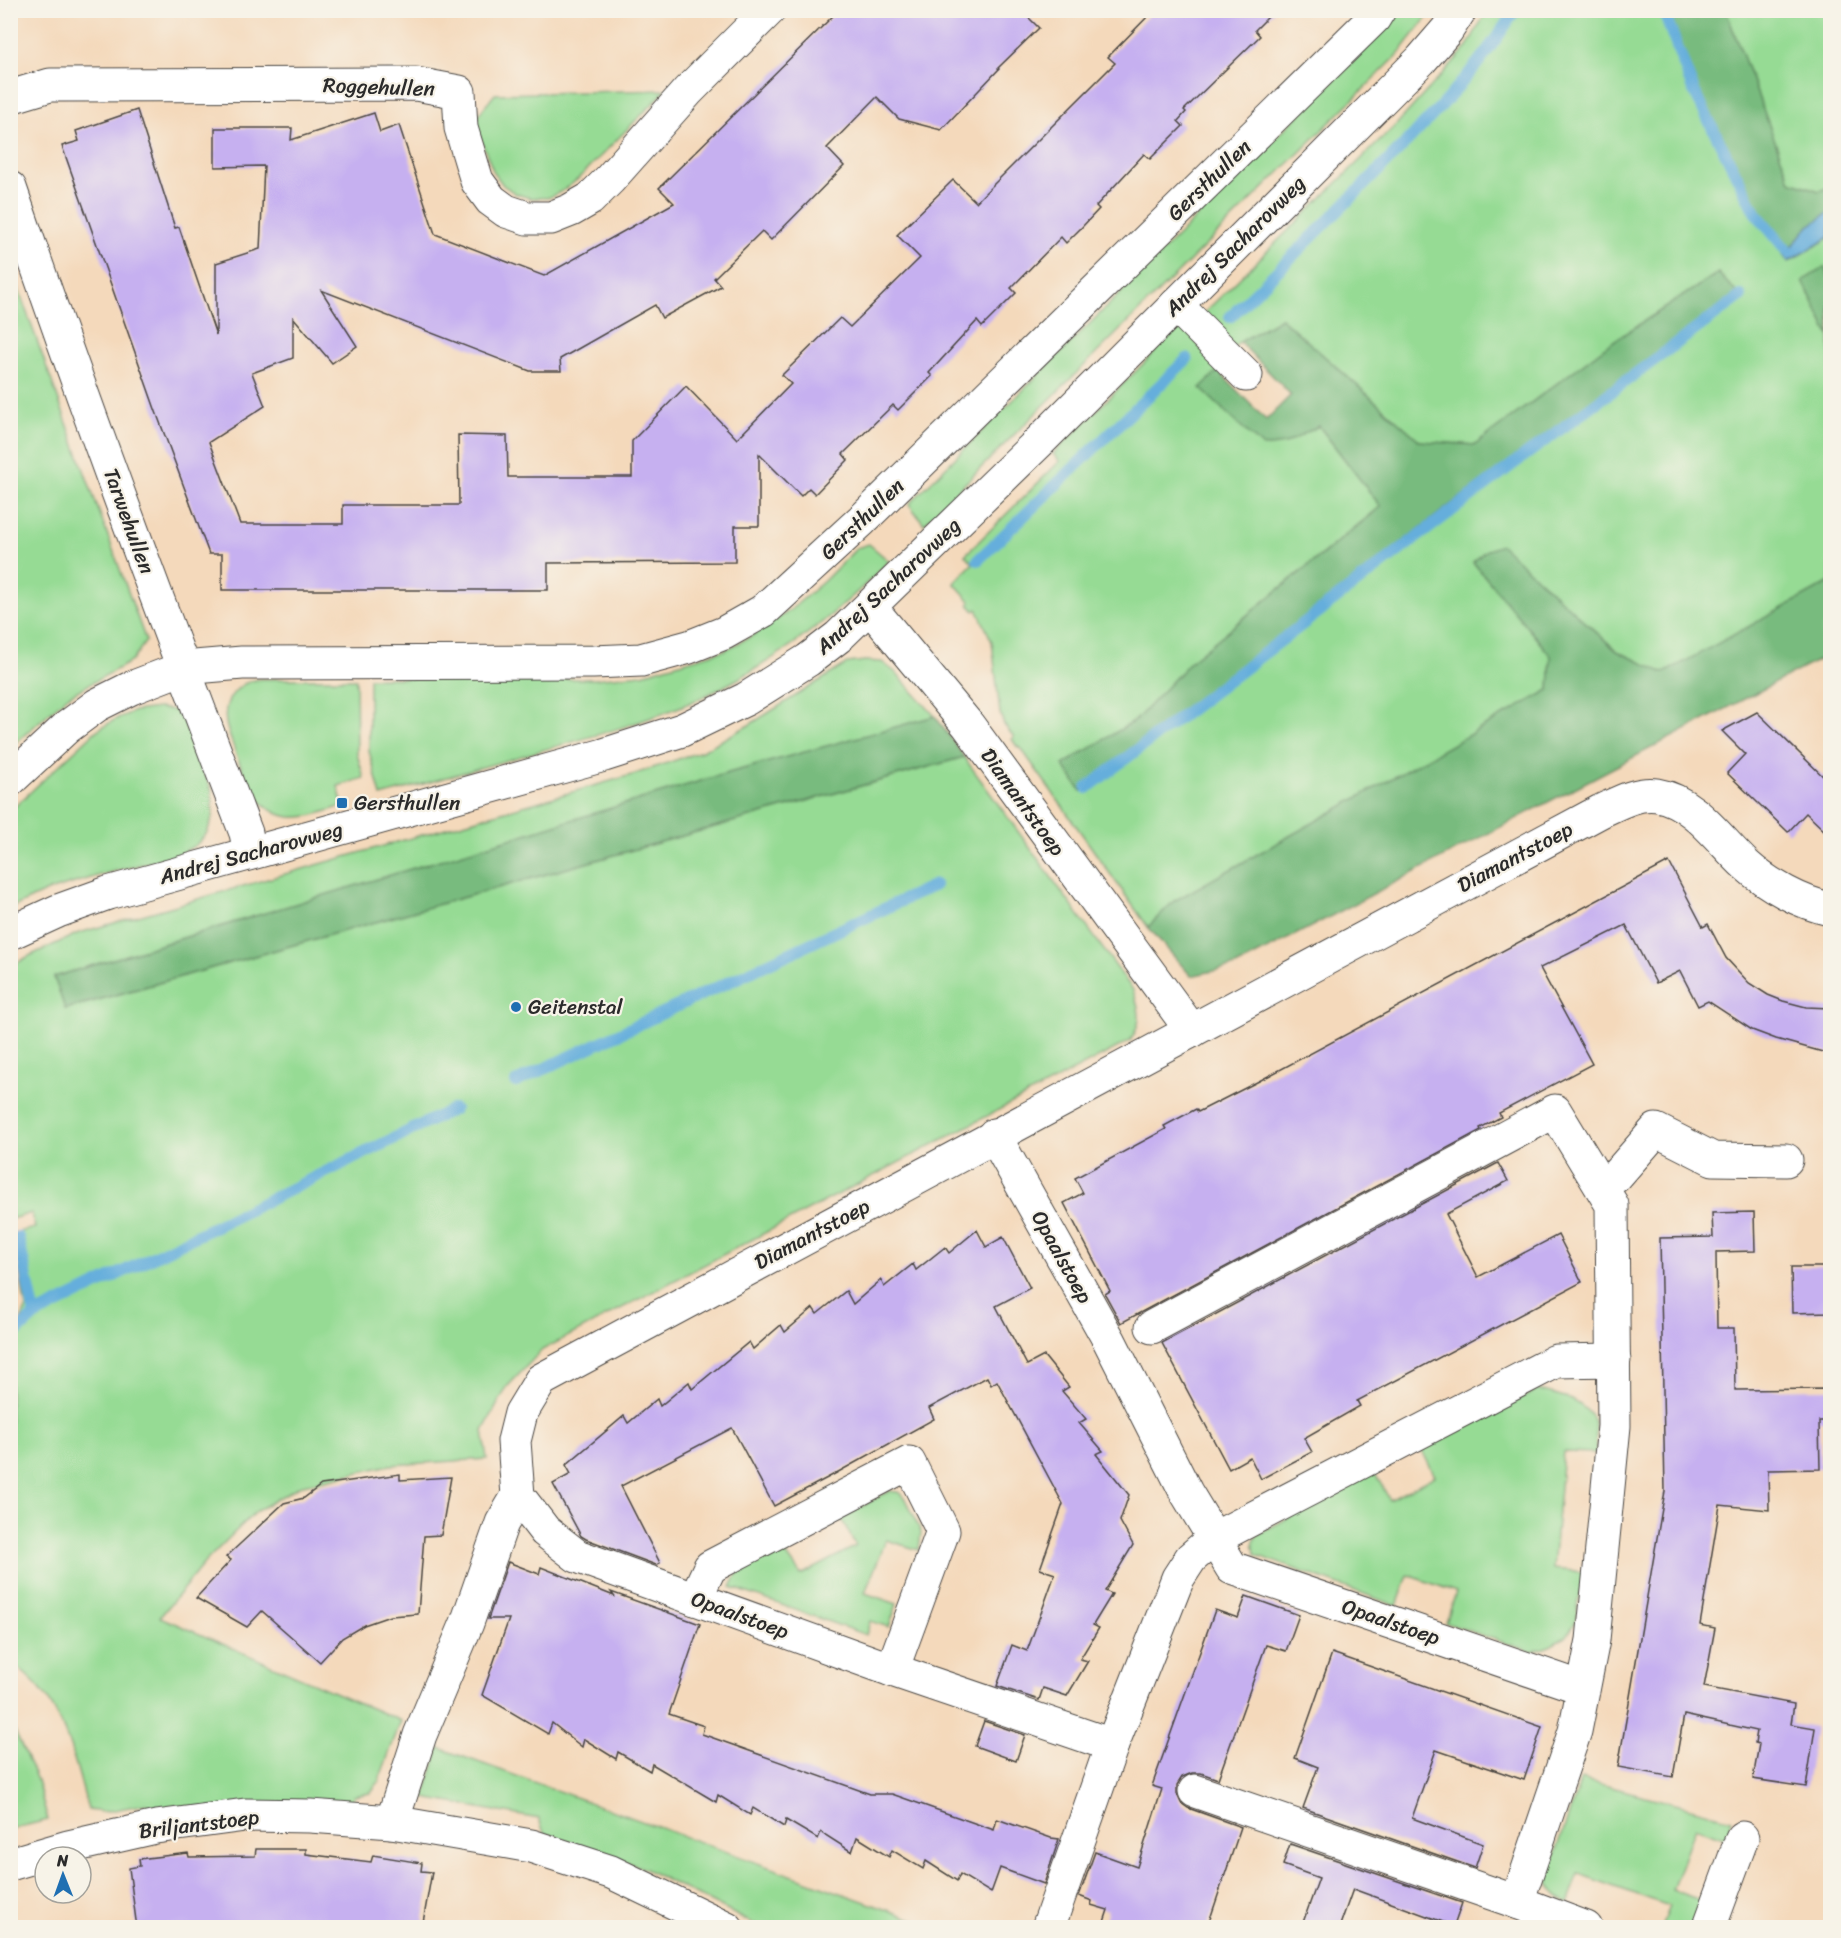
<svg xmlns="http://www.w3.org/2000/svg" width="1841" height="1938" font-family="Sriracha,sans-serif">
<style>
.green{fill:#96db94;stroke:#608360;stroke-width:1.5}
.forest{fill:#78bb7e;stroke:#527354;stroke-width:1.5}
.water{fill:#65aedc;stroke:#486c84;stroke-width:1.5}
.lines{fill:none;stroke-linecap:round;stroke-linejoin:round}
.stream{stroke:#65aedc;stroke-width:12}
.building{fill:#c6b0f0}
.minor-casing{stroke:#494541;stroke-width:35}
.minor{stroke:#fff;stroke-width:33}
.poi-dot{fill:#1f6fb2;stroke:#f7f3e8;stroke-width:2}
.labels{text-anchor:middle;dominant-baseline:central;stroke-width:4.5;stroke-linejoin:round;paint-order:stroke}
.street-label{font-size:21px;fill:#2b2b2b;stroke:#f7f3e8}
.poi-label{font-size:21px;fill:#2b2b2b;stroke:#f7f3e8;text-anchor:start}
</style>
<rect width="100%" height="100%" fill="#f7f3e8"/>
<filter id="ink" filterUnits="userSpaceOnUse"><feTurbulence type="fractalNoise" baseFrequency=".0167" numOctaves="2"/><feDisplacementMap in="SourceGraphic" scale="12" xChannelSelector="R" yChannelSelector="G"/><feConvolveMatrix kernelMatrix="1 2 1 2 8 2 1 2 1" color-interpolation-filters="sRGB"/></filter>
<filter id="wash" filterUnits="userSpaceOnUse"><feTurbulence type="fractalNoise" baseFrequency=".008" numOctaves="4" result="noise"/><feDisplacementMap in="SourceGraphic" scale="24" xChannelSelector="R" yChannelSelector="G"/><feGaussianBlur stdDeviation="1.35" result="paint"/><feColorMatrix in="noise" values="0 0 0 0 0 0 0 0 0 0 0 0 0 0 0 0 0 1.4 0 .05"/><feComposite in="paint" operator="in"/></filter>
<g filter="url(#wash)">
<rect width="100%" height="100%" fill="#f4d9bb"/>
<!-- green -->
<g class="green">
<path d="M1403 11H1432L1398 55 924 524 909 504Z"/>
<path d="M1487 11H1663L1693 89 1755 212 1786 259 1789 262 1830 237V279L1824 267 1803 281 1830 337V582L1664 674 1617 651 1501 546 1485 551 1473 562 1551 656 1549 690 1174 901 1148 927 1020 747 1018 748 1012 739 1014 737 1004 725 1000 713 992 642 977 609 974 611 969 604 971 602 954 583 973 563 965 555 1060 461 1053 454 1183 324 1218 371 1201 388 1285 444 1318 425 1381 506 1192 660 1136 720 1063 765 1081 791 1446 508 1736 293 1718 273 1612 342 1475 445 1420 441 1281 318 1240 342 1233 348 1203 314 1396 125 1466 48Z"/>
<path d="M1726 11H1830V187L1819 191 1790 181Z"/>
<path d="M666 90 578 179 564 190 548 198H530L516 194 503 185 494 173 477 130 478 115 495 94Z"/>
<path d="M10 266 146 641 132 661 68 696 11 747Z"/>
<path d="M869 544 889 561C833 619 768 668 694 701 646 722 594 736 543 750 489 765 435 781 381 796L369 751V678L594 679 642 674 725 650 750 637 788 612 824 581 857 548Z"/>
<path d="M865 661 882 662 895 672 935 716 714 777 54 977 66 1009 964 757 1133 990C1140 1011 1143 1022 1130 1041L542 1350 507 1387 483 1431 487 1459 390 1465 299 1486 255 1512 205 1562 160 1617 401 1721 378 1783 370 1793 354 1796 351 1803 150 1813 146 1804 103 1812 88 1810C79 1774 67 1724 44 1694 35 1681 23 1672 11 1662L10 1332 19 1324 26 1309 13 1233 35 1228 32 1213 11 1219 10 967 29 956 79 933 635 774 702 751 749 725 848 663Z"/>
<path d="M261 679H356L357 754 364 778 338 786 343 806C326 811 308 819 290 817 257 812 246 780 236 754 233 744 228 734 226 723 222 700 238 681 261 679Z"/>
<path d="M158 708 174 710 185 723 212 792 213 816 207 833 196 845 178 855 104 874 45 892 11 908V810L97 730 118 718 135 711Z"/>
<path d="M1538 1390C1557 1394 1585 1400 1594 1421 1598 1429 1595 1444 1596 1453L1563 1452 1553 1569 1584 1572 1575 1623 1566 1637 1550 1646 1532 1652 1446 1623 1456 1592 1408 1575 1397 1606 1256 1555C1253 1546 1252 1542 1258 1534L1374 1472 1390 1500 1435 1476 1420 1447Z"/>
<path d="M889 1491 898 1492 906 1499 921 1532 919 1550 886 1540 865 1593 897 1604 889 1627 870 1621 866 1635 731 1587 739 1570 780 1545 801 1575 856 1546 841 1518Z"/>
<path d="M10 1721 37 1780 48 1820 11 1829Z"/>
<path d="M439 1748 935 1927H760L645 1869 544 1833 539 1819 424 1798Z"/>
<path d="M1581 1779 1732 1819 1726 1839 1695 1828 1672 1890 1703 1901 1698 1919 1691 1927H1661L1669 1906 1579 1874 1568 1904C1557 1896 1549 1891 1548 1876Z"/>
</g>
<!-- forest -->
<g class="forest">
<path d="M1663 11H1726L1790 181 1819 191 1830 187V212L1809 226 1784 256 1755 212 1693 89Z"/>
<path d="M1824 267 1830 279V337L1803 281Z"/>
<path d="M1718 273 1737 293 1446 508 1081 791 1063 765 1136 720 1192 660 1381 507 1319 426 1285 444 1263 447 1200 388 1218 371 1266 420 1291 395 1240 342 1281 318 1420 441 1475 445 1612 342Z"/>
<path d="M1501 545 1617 651 1664 673 1830 582V654L1236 966 1191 976 1148 927 1174 901 1549 690 1551 656 1473 562 1485 551Z"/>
<path d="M935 716 964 757 65 1009 54 977 714 777Z"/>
</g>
<!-- water -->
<path class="water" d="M1830 212V237L1788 262 1784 256 1809 226Z"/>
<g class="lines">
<!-- stream -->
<g class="stream">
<path d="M1663 10 1693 89 1755 212 1788 252"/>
<path d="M1230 317C1275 274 1319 230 1363 186 1418 131 1474 77 1515 10"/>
<path d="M978 560 1187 359"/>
<path d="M1087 788 1512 465 1741 296"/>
<path d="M516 1082 935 885"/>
<path d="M18 1237 35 1315"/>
<path d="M10 1338 35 1315 454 1109"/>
</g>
</g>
<g id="blocks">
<!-- building -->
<g class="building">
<path d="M839 10H1021L1039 28 998 68 999 69 941 130 899 119 877 97 827 148 844 166 771 240 762 231 714 278 721 286 662 318 655 305 560 359 561 371H530L321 290 357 346 332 363 293 317V358L252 373 265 406 209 442 240 524H343V505H459L458 435 507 436 508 477H632V441L686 386 737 439 791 384 782 375 840 318 850 327 920 258 897 235 953 180 976 202 1115 63 1108 57 1154 10H1275L1255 30 1260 36 1184 110 1186 112 1178 121 1183 126 1150 159 1144 154 1096 206 1099 209 1082 227 1066 243 1061 237 1011 288 1016 293 982 327 977 321 929 373 932 376 898 410 893 405 843 454 848 460 815 494 809 488 801 496 759 454V526H735V562L548 563V590H222V554H209L155 409 62 146 79 141 76 131 137 110 175 228 179 227 216 335V263L260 249 264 166 215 167V128H292L291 140 374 113 380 132 399 125 435 234 544 276 674 203 659 188Z"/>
<path d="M1757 712 1830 783V836L1806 813 1788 832 1727 773 1745 754 1722 731Z"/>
<path d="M1669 862 1703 927 1708 924 1726 958 1749 983 1768 995 1783 1001 1806 1007 1830 1008V1054L1776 1039 1752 1030 1708 1001 1698 1006 1680 971 1656 983 1626 925 1540 968 1592 1064 1499 1113 1501 1117 1480 1128 1481 1130 1121 1323 1105 1294 1110 1291 1064 1203 1083 1193 1075 1178 1166 1129 1164 1126 1196 1109 1198 1112 1259 1081Z"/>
<path d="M1498 1163 1508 1181 1446 1214 1478 1277 1558 1235 1582 1282 1357 1401 1360 1406 1304 1438 1312 1452 1261 1479 1250 1457 1229 1469 1162 1343Z"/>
<path d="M1754 1212 1755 1251 1716 1252 1717 1328H1734L1735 1390 1830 1389V1421H1819L1820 1469 1768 1470 1769 1510 1720 1505 1700 1625 1715 1628 1704 1687 1794 1704 1791 1724 1815 1728 1806 1787 1753 1779 1759 1744 1755 1743 1757 1731 1684 1715 1673 1777 1618 1767 1665 1491 1660 1238 1713 1237 1712 1213Z"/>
<path d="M977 1230 986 1247 1003 1237 1030 1288 996 1306 1027 1365 1044 1356 1069 1387 1062 1391 1086 1419 1079 1423 1103 1451 1096 1454 1129 1495 1120 1521 1133 1545 1105 1591 1112 1594 1093 1625 1099 1628 1080 1659 1088 1661 1067 1696 1043 1688 1039 1700 997 1686 1012 1645 1027 1651 1041 1613 1055 1574 1040 1569 1063 1504 997 1381 991 1385 987 1377 929 1408 934 1419 831 1476 774 1506 732 1428 621 1486 660 1563 656 1565 586 1539 581 1536 553 1484 571 1474 566 1465 624 1416 628 1423 657 1399 660 1406 689 1382 692 1389 749 1342 753 1349 781 1325 785 1332 813 1308 817 1314 846 1291 853 1304 881 1280 884 1287 913 1264 916 1270 945 1247 949 1253Z"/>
<path d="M1791 1267H1830V1312L1792 1313Z"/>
<path d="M400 1474V1480L451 1477 441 1535 424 1536 418 1614 390 1616 364 1625 342 1638 320 1662 262 1611 247 1627 196 1598 231 1560 226 1557 284 1503 304 1498 321 1485Z"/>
<path d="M508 1562 539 1574 541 1567 614 1596 611 1592 700 1624 669 1714 704 1726 702 1734 870 1794H892L994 1830 997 1819 1051 1838 1059 1839 1044 1884 1000 1868 991 1893 960 1874 957 1881 926 1861 923 1869 892 1850 889 1857 857 1837 852 1852 821 1832 818 1839 786 1820 784 1827 753 1808 750 1815 718 1795 716 1802 652 1764 650 1771 618 1752 616 1759 584 1739 582 1747 552 1723 548 1734 482 1695 509 1619H488Z"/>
<path d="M1246 1596 1299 1615 1286 1651 1266 1645 1218 1779 1201 1773H1192L1182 1777 1177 1785V1794L1181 1803 1188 1808 1241 1827 1207 1928H1102L1108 1910 1091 1905 1092 1901 1079 1896 1095 1852 1137 1867 1162 1789 1152 1786 1215 1610 1238 1618Z"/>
<path d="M1332 1653 1542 1727 1524 1780 1436 1750 1412 1818 1483 1844 1475 1868 1303 1808 1318 1767 1295 1758Z"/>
<path d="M984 1721 1025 1735 1016 1761 975 1746Z"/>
<path d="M1290 1844 1462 1903 1454 1926 1353 1889 1339 1928H1301L1319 1878 1283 1865Z"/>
<path d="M256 1849H306V1854L371 1862 373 1855 422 1863 421 1871 432 1872 422 1928H137L129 1868 140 1866 139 1859 188 1853 189 1857 255 1856Z"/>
</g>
</g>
</g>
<g filter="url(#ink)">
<use href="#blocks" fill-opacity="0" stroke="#494541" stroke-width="1.5"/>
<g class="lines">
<!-- minor casing -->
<g class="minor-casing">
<g id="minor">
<path d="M10 97 50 85 416 84 459 92 461 128 477 181 491 200 506 211 527 218H551L571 210 590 199 610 179 688 91 769 10"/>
<path d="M10 188C84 405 164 619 246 833L250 853"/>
<path d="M1176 305 1246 375"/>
<path d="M870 607 968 725 1192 1031"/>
<path d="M10 780 66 728 97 705 131 688 183 668 242 663 593 662 641 660 689 647 724 633 763 611 862 520 1374 18 1379 10"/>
<path d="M10 933 58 911 108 893 604 755 682 730 746 699 808 660 838 637 1039 442 1421 60 1447 30 1460 10"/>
<path d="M994 1135 1109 1340 1186 1492 1232 1568 1583 1688"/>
<path d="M1601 1184 1616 1176 1656 1130 1713 1159 1786 1160"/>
<path d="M1152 1327 1555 1111 1612 1205 1614 1426 1593 1640 1575 1731 1517 1902"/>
<path d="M518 1496 514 1441 521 1413 541 1380 1601 811C1618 803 1637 792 1657 795 1694 801 1720 841 1746 865 1768 885 1801 903 1830 909"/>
<path d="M695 1599 710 1567 909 1463 943 1531 892 1670"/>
<path d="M1195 1791 1517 1902 1586 1928"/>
<path d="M392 1822 420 1735 467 1623 502 1523 518 1496 545 1531 577 1556 892 1670 1112 1745"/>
<path d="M10 1864 68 1847 156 1827 245 1815 310 1816 392 1822 531 1846 611 1872 727 1928"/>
<path d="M1048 1928 1112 1745 1178 1578 1191 1558 1213 1539 1556 1361 1614 1360"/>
<path d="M1709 1928 1742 1838"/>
</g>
</g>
<!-- minor -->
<use href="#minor" class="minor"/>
</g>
</g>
<!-- markers -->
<g class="poi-dot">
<rect x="336" y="797" width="12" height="12" rx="3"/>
<circle cx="516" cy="1007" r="6"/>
</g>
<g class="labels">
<!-- street labels -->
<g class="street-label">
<text transform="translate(379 87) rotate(2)">Roggehullen</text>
<text transform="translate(1209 180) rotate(-44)">Gersthullen</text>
<text transform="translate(1235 246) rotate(-45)">Andrej Sacharovweg</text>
<text transform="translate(862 519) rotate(-44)">Gersthullen</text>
<text transform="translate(129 521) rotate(70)">Tarwehullen</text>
<text transform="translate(888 586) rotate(-43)">Andrej Sacharovweg</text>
<text transform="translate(1023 802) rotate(54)">Diamantstoep</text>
<text transform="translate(251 853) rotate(-15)">Andrej Sacharovweg</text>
<text transform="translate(1515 857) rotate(-28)">Diamantstoep</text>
<text transform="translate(812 1234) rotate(-28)">Diamantstoep</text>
<text transform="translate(1062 1257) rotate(61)">Opaalstoep</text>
<text transform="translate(740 1615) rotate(20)">Opaalstoep</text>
<text transform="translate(1391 1622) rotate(19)">Opaalstoep</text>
<text transform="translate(199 1824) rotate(-7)">Briljantstoep</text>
</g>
<!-- poi labels -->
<g class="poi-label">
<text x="354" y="803">Gersthullen</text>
<text x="528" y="1007">Geitenstal</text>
</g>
</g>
<!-- margin -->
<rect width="1841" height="1938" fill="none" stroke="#f7f3e8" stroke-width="36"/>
<!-- north arrow -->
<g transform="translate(63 1875) rotate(359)"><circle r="28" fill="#f7f3e8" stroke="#a5a39c" stroke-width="1.5"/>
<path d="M0-4.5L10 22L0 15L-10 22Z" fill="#1f6fb2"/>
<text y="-9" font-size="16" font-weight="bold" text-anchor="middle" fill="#2b2b2b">N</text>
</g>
</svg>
